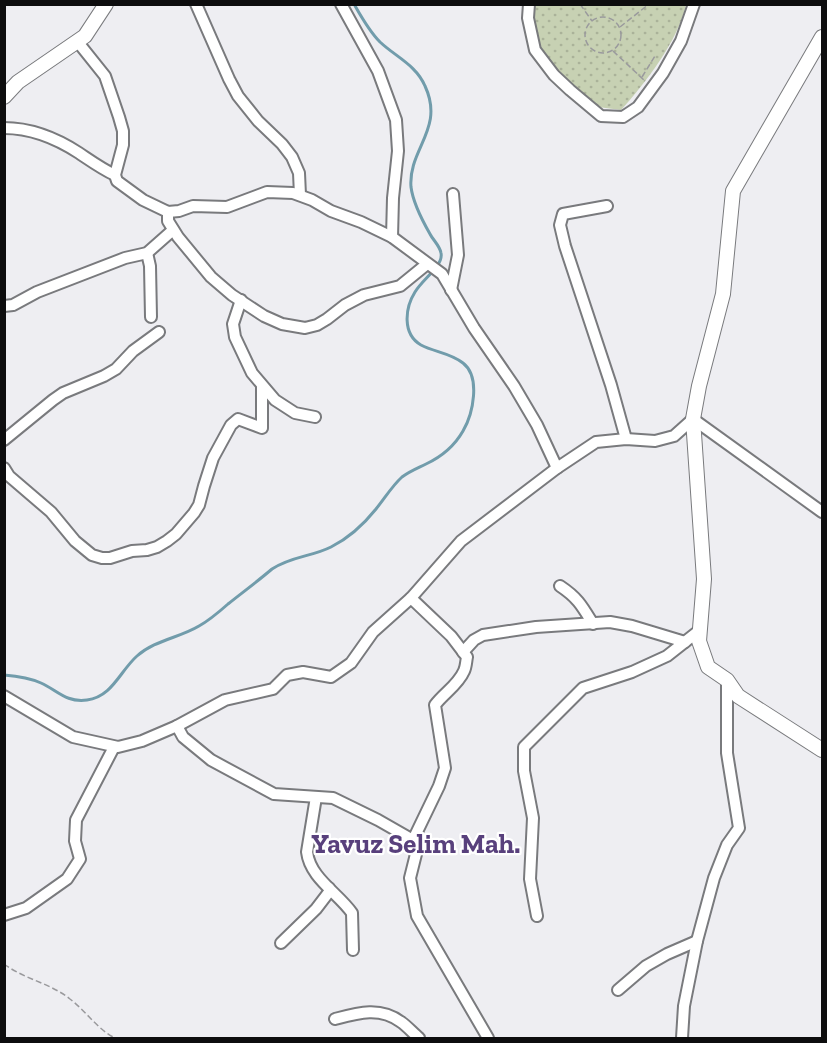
<svg xmlns="http://www.w3.org/2000/svg" width="827" height="1043" font-family="'Zilla Slab',serif">
<style>
.park{fill:url(#park-dots)}
.lines{fill:none;stroke-linecap:round;stroke-linejoin:round}
.stream{stroke:#719cab;stroke-width:3}
.street-casing{stroke:#797a7d;stroke-width:14}
.secondary-casing{stroke:#797a7d;stroke-width:16}
.path{stroke:#9a9a9d;stroke-width:1.5;stroke-dasharray:6 3;stroke-linecap:butt}
.street{stroke:#fff;stroke-width:10}
.secondary{stroke:#fff;stroke-width:14}
.labels{text-anchor:middle;dominant-baseline:central;stroke-width:4.5;stroke-linejoin:round;paint-order:stroke}
.district-label{font-size:27px;font-weight:bold;fill:#58407c;stroke:#fff}
</style>
<defs>
<pattern id="park-dots" width="8" height="8" patternUnits="userSpaceOnUse" patternTransform="scale(1.5)"><rect width="8" height="8" fill="#c7d1b3"/><path d="M2 2h.1M6 6h.1" fill="none" stroke="#aab299" stroke-width="1.8" stroke-linecap="round"/></pattern>
</defs>
<rect width="100%" height="100%" fill="#eeeef2"/>
<!-- park -->
<path class="park" d="M528 5H686C677 42 647 81 621 110L598 107 558 76 530 37Z"/>
<g class="lines">
<!-- stream -->
<g class="stream">
<path d="M354 4C362 18 369 31 380 42 396 57 416 65 425 86 445 129 408 149 411 187 413 203 422 220 430 234 433 240 440 246 441 253 442 258 440 262 437 266"/>
<path d="M4 675C16 676 30 678 41 683 57 690 66 703 87 700 112 697 120 671 137 656 155 640 179 638 199 626 210 620 219 612 228 604 243 592 258 581 272 569 292 556 311 557 331 547 349 538 364 524 376 509 385 498 392 486 402 477 410 471 418 468 426 464 441 457 455 445 463 431 473 414 481 377 463 363 451 353 434 352 421 345 402 334 405 308 415 292 420 284 427 278 433 271"/>
</g>
<!-- street casing -->
<g class="street-casing">
<g id="street">
<path d="M196 4 229 79 238 96 258 121 282 144 292 157 299 173 300 195"/>
<path d="M341 4 378 71 396 120 398 151 393 198 392 237"/>
<path d="M529 4 528 18 535 50 554 75 570 90 601 116 623 117 638 107 663 73 681 41 694 4"/>
<path d="M77 41 105 76 119 117 123 131V145L115 175 117 181 143 200 168 212 179 211 193 206 227 207 267 192 293 193 312 200 331 211 361 222 392 237 442 274 474 328 514 386 537 425 557 468"/>
<path d="M4 128C32 128 56 138 79 153 91 161 102 169 115 175"/>
<path d="M607 206 563 214 560 225 565 246 611 385 626 439"/>
<path d="M168 212V221L178 237 211 277 232 295 264 316 282 324 305 328 317 325 327 319 345 305 364 295 400 286 427 264"/>
<path d="M147 253 150 266 151 317"/>
<path d="M451 290 458 255 453 194"/>
<path d="M241 300 233 324 235 337 252 373 275 400 295 413 315 417"/>
<path d="M4 306 13 305 37 292 125 258 147 253 173 230"/>
<path d="M4 440 53 400 63 393 104 376 116 369 133 351 159 332"/>
<path d="M4 468 9 476 51 512 75 541 92 555 102 558H110L132 551 147 550 157 547 167 541 176 534 194 513 199 505 204 486 213 458 231 425 238 419 262 428V386"/>
<path d="M560 586C578 598 582 606 593 624"/>
<path d="M411 598 451 636 467 657C466 662 466 667 464 671 458 685 444 693 435 705L445 768 439 786 413 840"/>
<path d="M463 652 474 640 483 635 536 627 610 622 632 626 685 642"/>
<path d="M4 696 73 737 118 747 142 741 177 726 225 700 273 689 287 675 303 672 331 677 351 663 373 632 411 598 461 541 557 468 596 442 626 439 655 441 674 436 693 419 822 512"/>
<path d="M177 726 183 737 211 760 274 794 333 798 378 820 413 840 417 850 410 878 417 916 488 1038"/>
<path d="M316 797 307 852C310 878 338 893 352 913L353 950"/>
<path d="M4 915 26 908 67 879 80 859 75 841 76 820 114 747"/>
<path d="M537 916 530 879 533 818 524 771V747L583 688 632 672 667 656 700 630"/>
<path d="M281 943 316 909 329 892V888"/>
<path d="M618 990 646 966 667 954 697 941"/>
<path d="M335 1019C357 1013 380 1006 401 1022 407 1026 413 1033 419 1038"/>
<path d="M682 1038 684 1006 697 941 714 878 727 845 739 828 727 753V680"/>
</g>
</g>
<!-- secondary casing -->
<g class="secondary-casing">
<g id="secondary">
<path d="M822 37 733 191 723 294 699 386 693 419 704 579 699 641 708 667 727 680 738 696 822 750"/>
<path d="M4 97 18 82 85 36 106 4"/>
</g>
</g>
<!-- path -->
<g class="path">
<path d="M580 4 592 21"/>
<circle cx="603" cy="35" r="18"/>
<path d="M620 27 649 4"/>
<path d="M613 51 645 81"/>
<path d="M642 77 655 56"/>
<path d="M4 964C24 979 50 983 70 999 86 1011 97 1029 115 1038"/>
</g>
<!-- street -->
<use href="#street" class="street"/>
<!-- secondary -->
<use href="#secondary" class="secondary"/>
</g>
<g class="labels">
<!-- district labels -->
<g class="district-label">
<text x="416" y="844">Yavuz Selim Mah.</text>
</g>
</g>
<!-- border -->
<rect width="827" height="1043" fill="none" stroke="#0d0d0e" stroke-width="12"/>
</svg>
